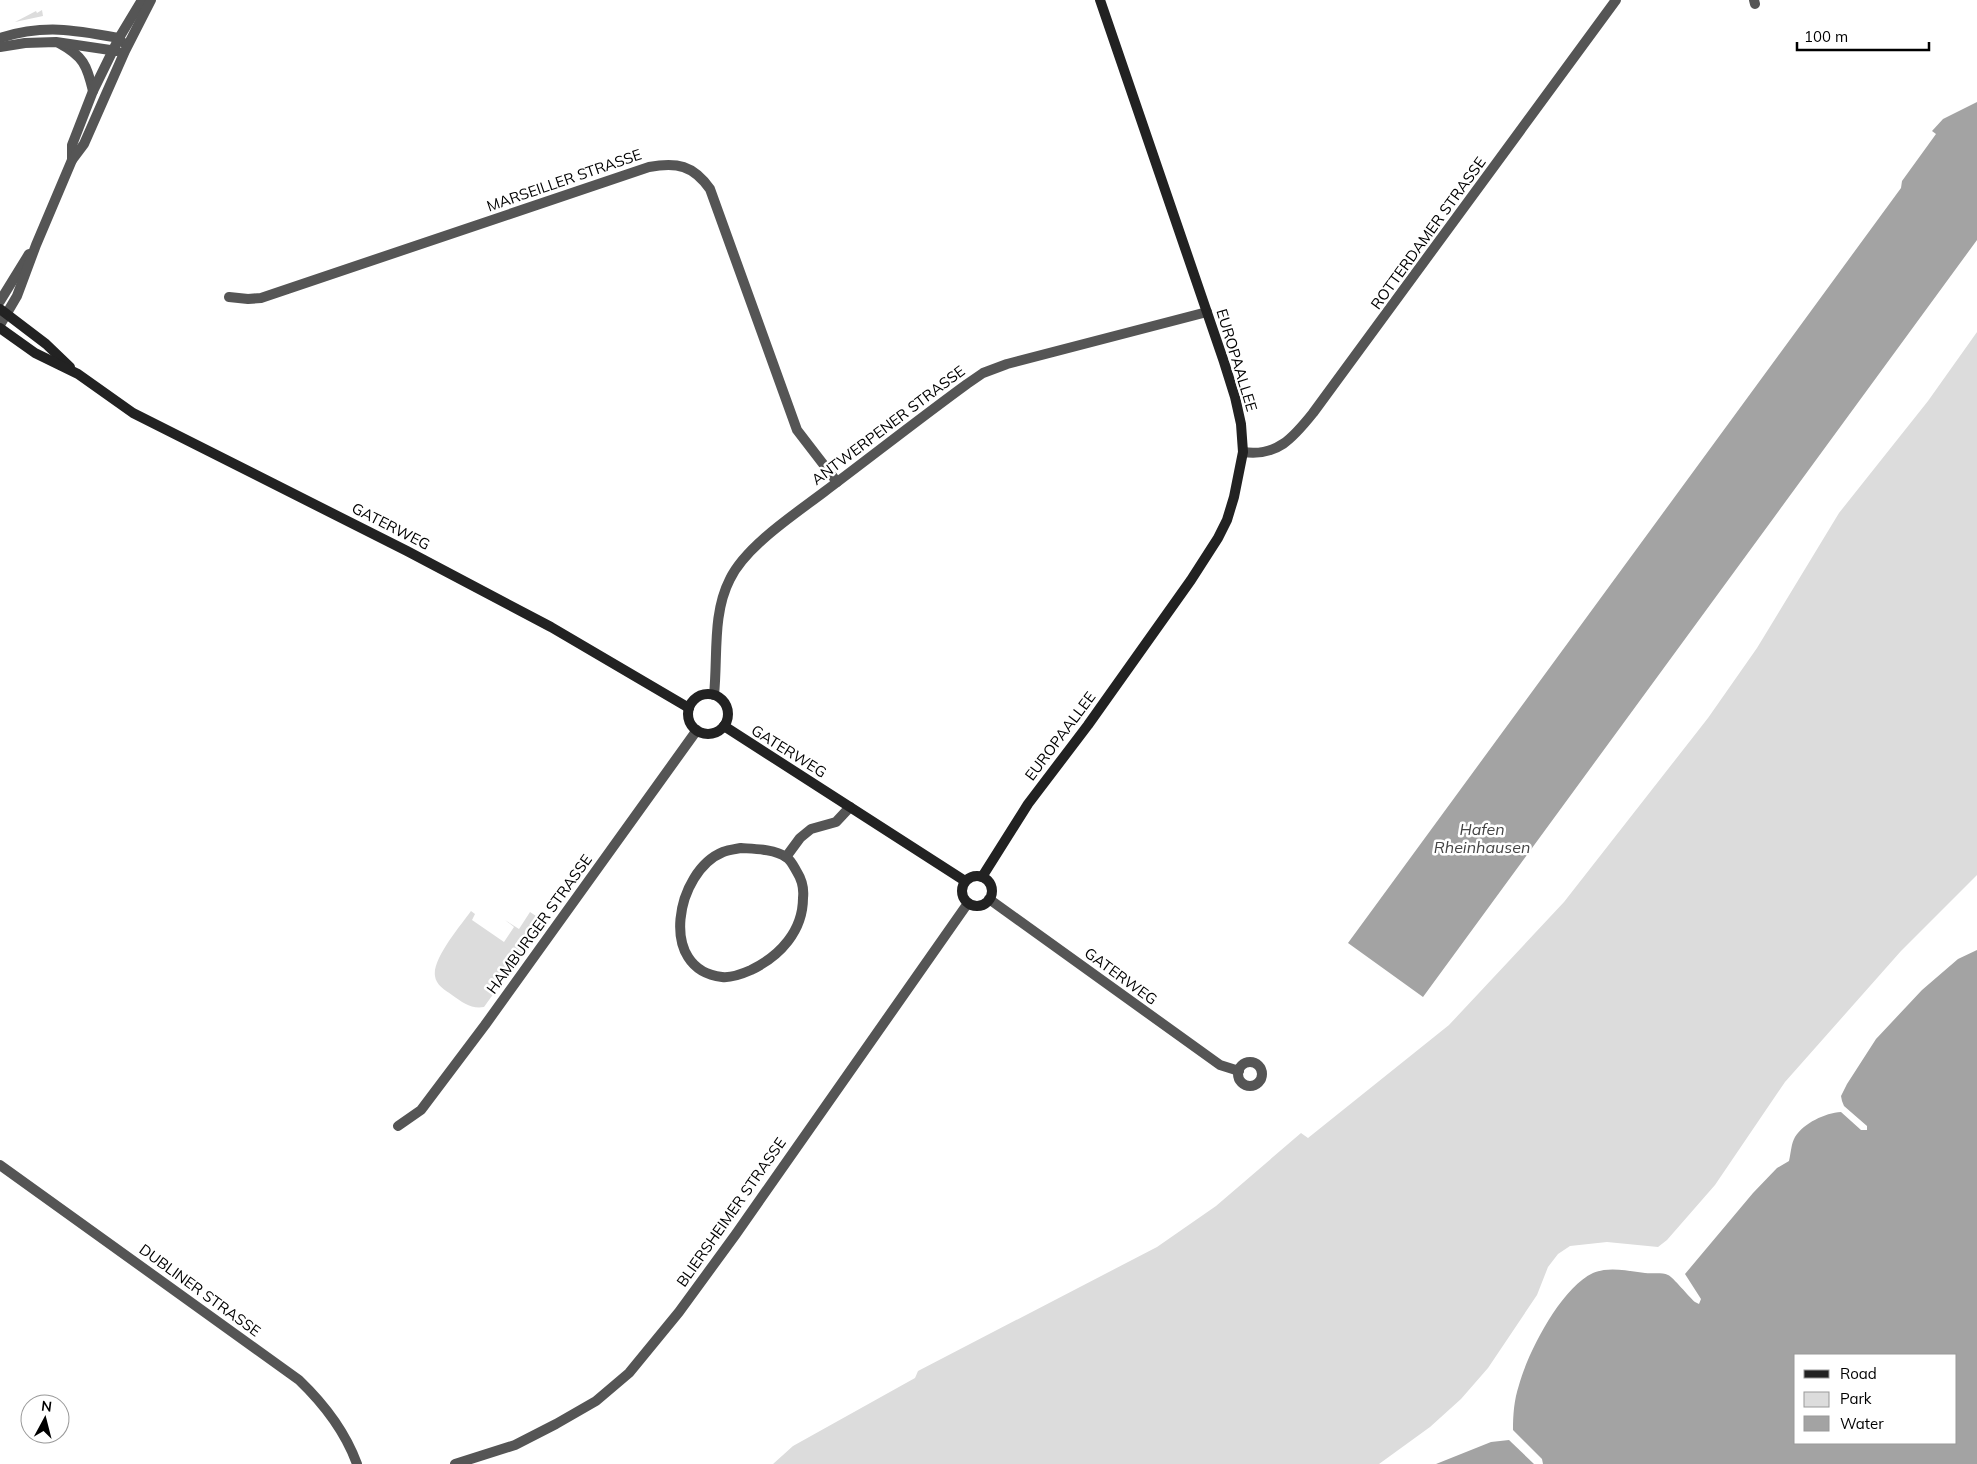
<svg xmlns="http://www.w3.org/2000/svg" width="1977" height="1464" font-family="Mulish,sans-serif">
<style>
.green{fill:#dcdcdc}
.water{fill:#a3a3a3;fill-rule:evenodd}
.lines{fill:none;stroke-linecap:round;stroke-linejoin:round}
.minor{stroke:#555;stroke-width:10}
.tertiary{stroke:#555;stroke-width:10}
.secondary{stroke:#222;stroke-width:10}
.labels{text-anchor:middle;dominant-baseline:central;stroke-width:5;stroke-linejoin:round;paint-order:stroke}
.street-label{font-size:15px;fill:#000;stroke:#fff}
.water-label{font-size:16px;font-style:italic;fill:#444;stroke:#fff}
</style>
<rect width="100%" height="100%" fill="#fff"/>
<!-- green -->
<g class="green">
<path d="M42 10 43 16 15 22 36 11 37 13Z"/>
<path d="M1977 332V875L1901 951 1785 1082 1715 1185 1667 1240 1658 1247 1607 1242 1570 1246 1558 1254 1548 1267 1537 1295 1488 1368 1461 1399 1430 1427 1379 1464H773L793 1446 915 1378 918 1371 1157 1247 1216 1206 1301 1133 1308 1138 1449 1025 1564 902 1708 718 1757 648 1839 513 1928 401Z"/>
<path d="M471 911 475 914 472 920 504 942 514 927 505 920 519 929 530 912 545 922 484 1007C471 1009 463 1003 452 995 445 990 436 985 435 976 432 959 461 925 471 911Z"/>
</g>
<!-- water -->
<g class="water">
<path d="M1977 102V240L1423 997 1348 943 1901 188 1902 181 1936 134 1932 131 1943 119Z"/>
<path d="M1977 950V1464H1543L1542 1459 1513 1430C1513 1415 1514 1400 1519 1385 1528 1352 1561 1288 1593 1273 1609 1266 1628 1271 1645 1273 1652 1274 1662 1272 1668 1275 1673 1277 1689 1297 1695 1302L1699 1304 1701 1299 1685 1274 1753 1193 1777 1168 1789 1161C1791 1153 1791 1144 1795 1137 1804 1123 1825 1113 1841 1112L1861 1130H1867V1126L1844 1106 1842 1101 1841 1096 1847 1084 1876 1039 1922 990 1958 959ZM1956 1355V1443H1796V1355Z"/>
<path d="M1509 1440 1534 1464H1436L1491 1442Z"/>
</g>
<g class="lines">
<!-- minor -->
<g class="minor">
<path d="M1754 0 1755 4"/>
<path d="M229 297 248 299 261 298 649 167C677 162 693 165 710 189L797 430 837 482"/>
<path d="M1243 452C1277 457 1293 438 1313 413L1616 0"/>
<path d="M714 695C718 656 712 614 730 579 746 546 795 514 824 492 872 456 919 419 967 384L983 373 1007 364 1207 312"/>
<path d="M741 848C755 849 774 849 786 857 791 860 794 867 797 872 802 880 804 889 803 898 803 931 780 956 751 970 742 974 731 978 722 977 657 970 676 871 723 852 728 850 736 849 741 848Z"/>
<path d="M786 857 800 838 811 829 836 822 850 807"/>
<path d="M398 1126 421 1110 485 1025 697 730"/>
<path d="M0 1165 299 1380C324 1404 345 1431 357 1464"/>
</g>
<!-- tertiary -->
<g class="tertiary">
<path d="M0 38C44 24 75 30 119 38L122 42"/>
<path d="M59 43C83 56 87 65 93 91"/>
<path d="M0 47 25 43 56 42 117 51"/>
<path d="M72 160V145L93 91 119 38 142 0"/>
<path d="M0 301 29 254"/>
<path d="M0 325 17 296 36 245 72 160 84 144 125 51 151 0"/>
<path d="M989 899 1220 1065 1239 1071"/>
<circle cx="1250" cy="1074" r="12"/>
<path d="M455 1464 515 1445 556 1424 596 1401 629 1373 679 1312 736 1234 968 903"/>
</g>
<!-- secondary -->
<g class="secondary">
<path d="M0 309 46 344 70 367"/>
<path d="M0 328 35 353 78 374 133 413 407 551 551 627 689 708"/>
<circle cx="708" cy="714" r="20"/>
<path d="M724 726 965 881"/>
<circle cx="977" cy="891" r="15"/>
<path d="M982 877 1028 804 1088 725 1191 580 1218 538 1227 520 1234 497 1243 452 1241 424 1235 397 1224 362 1100 0"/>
</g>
</g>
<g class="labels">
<!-- street labels -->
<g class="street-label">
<text transform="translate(564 180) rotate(-19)">MARSEILLER STRASSE</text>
<text transform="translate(1428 233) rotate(-54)">ROTTERDAMER STRASSE</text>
<text transform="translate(1237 360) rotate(73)">EUROPAALLEE</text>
<text transform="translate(888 425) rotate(-37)">ANTWERPENER STRASSE</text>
<text transform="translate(391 526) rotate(27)">GATERWEG</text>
<text transform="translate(1060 736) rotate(-53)">EUROPAALLEE</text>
<text transform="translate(789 751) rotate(32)">GATERWEG</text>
<text transform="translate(539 924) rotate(-54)">HAMBURGER STRASSE</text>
<text transform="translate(1121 976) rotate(36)">GATERWEG</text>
<text transform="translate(731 1212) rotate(-55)">BLIERSHEIMER STRASSE</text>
<text transform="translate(200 1290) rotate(36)">DUBLINER STRASSE</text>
</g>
<!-- water labels -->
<g class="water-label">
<text x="1482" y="829">Hafen<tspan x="1482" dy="18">Rheinhausen</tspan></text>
</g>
</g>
<!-- legend -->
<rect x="1794" y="1354" width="162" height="90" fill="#ffffff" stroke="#999999"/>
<rect x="1804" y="1370" width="25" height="8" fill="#222222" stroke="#999999"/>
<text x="1840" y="1379" font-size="15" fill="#000000">Road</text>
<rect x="1804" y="1392" width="25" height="15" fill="#dcdcdc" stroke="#999999"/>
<text x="1840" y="1404" font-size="15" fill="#000000">Park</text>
<rect x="1804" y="1416" width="25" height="15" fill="#a3a3a3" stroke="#999999"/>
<text x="1840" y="1429" font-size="15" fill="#000000">Water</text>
<!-- north arrow -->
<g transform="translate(45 1419) rotate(7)"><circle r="24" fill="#ffffff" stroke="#999999"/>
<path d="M0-4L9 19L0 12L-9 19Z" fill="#000000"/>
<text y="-8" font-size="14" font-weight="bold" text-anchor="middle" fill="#000000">N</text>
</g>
<!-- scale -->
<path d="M1797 42v8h132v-8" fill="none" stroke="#000000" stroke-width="2.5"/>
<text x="1804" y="42" font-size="15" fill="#000000" stroke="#ffffff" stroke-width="4" paint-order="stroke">100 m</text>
</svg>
